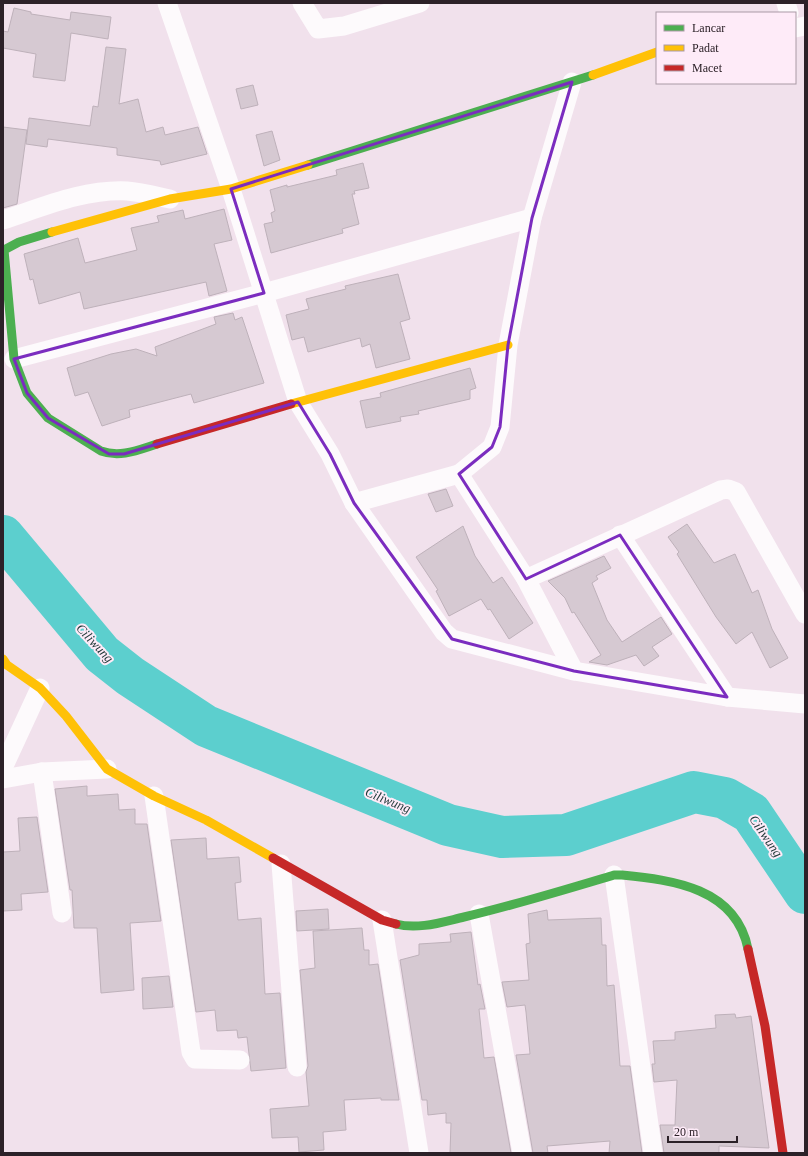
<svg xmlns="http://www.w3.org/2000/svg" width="808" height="1156" font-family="'Times New Roman',serif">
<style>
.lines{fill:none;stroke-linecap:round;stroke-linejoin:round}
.river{stroke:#5ccfce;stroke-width:42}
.building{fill:#d6c9d2;stroke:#beb1ba}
.street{stroke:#fdfafc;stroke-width:19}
.fast{stroke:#4caf50;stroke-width:9}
.slow{stroke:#ffc107;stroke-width:9}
.jam{stroke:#c62828;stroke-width:9}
.marked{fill:none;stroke:#7b2cbf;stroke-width:3;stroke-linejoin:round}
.labels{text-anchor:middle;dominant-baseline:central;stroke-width:4;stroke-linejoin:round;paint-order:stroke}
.water-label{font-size:13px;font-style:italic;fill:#1d3635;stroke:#feebf8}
</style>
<rect width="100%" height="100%" fill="#f1e1ec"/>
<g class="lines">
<!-- river -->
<path class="river" d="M3 536 102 654 130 676 206 726 448 825 502 837 566 835 694 792 725 798 751 813 805 893"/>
</g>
<!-- building -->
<g class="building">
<path d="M14 8 31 12V14L70 20 71 12 111 17 108 39 71 33 65 81 33 77 36 54 3 48V31L8 32Z"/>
<path d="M106 47 126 49 119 104 138 99 146 132 163 127 165 135 198 127 207 154 161 165 160 161 117 155V148L48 139 47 147 26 144 29 118 90 126 93 106 98 107Z"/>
<path d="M253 85 258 105 241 109 236 89Z"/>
<path d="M3 127 27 130 17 204 3 208Z"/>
<path d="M272 131 280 160 264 166 256 135Z"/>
<path d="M363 163 369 188 354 191 355 194H352L359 224 342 229 343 233 271 253 264 224 273 222 271 213 275 211 270 190 287 185V187L337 175 336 170Z"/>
<path d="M224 209 232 240 214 244 227 291 209 296 206 282 84 309 80 292 39 304 33 279 30 280 24 254 78 238 85 263 137 250 131 228 159 222 157 216 183 210 185 219Z"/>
<path d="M398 274 410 319 400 322 410 359 376 368 370 344 362 347 360 338 308 352 304 337 292 340 286 315 309 309 306 299 346 289 345 286Z"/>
<path d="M233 313 235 320 242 317 264 383 194 403 191 394 129 410 130 417 102 426 88 392 75 396 67 368 111 354 136 349 157 356 155 347 216 324 214 317Z"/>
<path d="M470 368 476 388 470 390V399L418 411 419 414 400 417 401 421 366 428 360 401 381 397 380 393Z"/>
<path d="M446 489 453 506 436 512 428 494Z"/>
<path d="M687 524 714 563 735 554 752 593 758 590 772 629 788 658 770 668 752 632 736 644 716 617 677 554 679 552 668 537Z"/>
<path d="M463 526 475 556 493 583 502 577 533 623 509 639 490 609 488 610 481 599 449 616 436 591 438 590 416 557Z"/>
<path d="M604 556 611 568 596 576 598 579 592 583 607 620 622 642 661 617 672 634 652 647 659 656 644 666 636 655 607 665 589 662 601 655 574 612 572 613 565 598 548 581Z"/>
<path d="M87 786V796L118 794 119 810 135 809V824H147L161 921 130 923 134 990 101 993 97 928H74L72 890H70L55 789Z"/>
<path d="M37 817 48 892 21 894 22 910 3 911V852L20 851 18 818Z"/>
<path d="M206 838 207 859 239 857 241 882 235 883 238 920 261 918 265 994 280 993 286 1068 251 1071 247 1037 238 1038 237 1030 217 1031 215 1010 196 1012 171 840Z"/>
<path d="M328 909 329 929 297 931 296 911Z"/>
<path d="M547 910 548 920 601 918 602 945H606L607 986 614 985 620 1066H630L642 1153H609L610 1141 547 1146 548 1153H533L516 1055 530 1054 526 1012 525 1005 507 1007 502 982 529 980 526 944 530 943 528 914Z"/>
<path d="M362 928 364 950H369V965L378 964 399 1100H381V1098L344 1100 346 1130 323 1132 324 1150 299 1152 298 1137 272 1138 270 1109 309 1106 306 1072 308 1066 300 970 315 968 313 931Z"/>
<path d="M471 932 478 985 480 984 485 1009H479L484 1058 494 1057 511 1153H450L451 1123H446V1113L428 1115 427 1100H422L400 960 419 955V944L451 942 450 934Z"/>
<path d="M169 976 173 1007 143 1009 142 978Z"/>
<path d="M735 1014 736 1018 751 1016 769 1148 719 1146V1153H664L660 1125H675L677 1080 654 1082 652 1064H655L653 1041 675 1040V1032L716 1028 715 1015Z"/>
</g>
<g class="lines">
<!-- street -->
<g class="street">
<path d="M167 3 231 189 298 402 330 454 354 503 444 632 452 639 574 671 727 697 805 704"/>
<path d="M302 3 318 29 344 26 420 3"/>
<path d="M786 3 789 13"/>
<path d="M795 28 805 26"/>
<path d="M572 82 532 218 508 345 500 427 492 447 459 474 526 579 574 671"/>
<path d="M3 220C43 207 84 189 127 191 141 192 156 196 170 199"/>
<path d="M14 359 264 293 532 218"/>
<path d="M354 503 459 474"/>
<path d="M620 535 727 697"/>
<path d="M526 579 721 490 728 489 736 492 805 614"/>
<path d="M3 768 40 688"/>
<path d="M42 772 62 913"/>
<path d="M3 779 42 772 107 769"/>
<path d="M154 796 191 1052 195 1059 240 1060"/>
<path d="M281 864 297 1067"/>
<path d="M614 875 653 1153"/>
<path d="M479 914 522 1153"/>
<path d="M382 920 419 1153"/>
</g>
<!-- fast -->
<g class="fast">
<path d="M308 165 593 75"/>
<path d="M52 232 19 242 4 250 14 359 27 393 48 418 101 451C120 458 138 450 157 444"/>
<path d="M396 924C418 930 442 922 464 917 515 905 564 890 614 875H622C673 880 736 888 748 949"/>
</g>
<!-- slow -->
<g class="slow">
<path d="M593 75 657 52"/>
<path d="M52 232 170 199 231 189 308 165"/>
<path d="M291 404 508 345"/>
<path d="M3 659 7 665 40 688 66 716 107 769 154 796 206 820 273 858"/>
</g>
<!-- jam -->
<g class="jam">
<path d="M157 444 291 404"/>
<path d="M273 858 382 920 396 924"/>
<path d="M748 949 765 1026 783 1153"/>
</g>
</g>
<!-- marked area -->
<path class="marked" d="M572 82 532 218 508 345 500 427 492 447 459 474 526 579 620 535 727 697 574 671 452 639 354 503 330 454 298 402 124 454H109L48 418 27 393 14 359 264 293 231 189Z"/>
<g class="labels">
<!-- water labels -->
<g class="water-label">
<text transform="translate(95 643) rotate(47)">Ciliwung</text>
<text transform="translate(388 800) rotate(22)">Ciliwung</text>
<text transform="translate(766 836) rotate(55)">Ciliwung</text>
</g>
</g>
<!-- border -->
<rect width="808" height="1156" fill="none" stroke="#2c2128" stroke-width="8"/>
<!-- legend -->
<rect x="656" y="12" width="140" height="72" fill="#feebf8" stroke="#aa9aa5"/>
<rect x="664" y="25" width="20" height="6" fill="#4caf50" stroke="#aa9aa5"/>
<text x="692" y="32" font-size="12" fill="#2c2128">Lancar</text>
<rect x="664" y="45" width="20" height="6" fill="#ffc107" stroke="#aa9aa5"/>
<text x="692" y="52" font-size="12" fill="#2c2128">Padat</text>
<rect x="664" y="65" width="20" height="6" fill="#c62828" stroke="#aa9aa5"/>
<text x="692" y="72" font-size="12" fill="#2c2128">Macet</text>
<!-- scale -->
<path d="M668 1136v6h69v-6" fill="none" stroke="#2c2128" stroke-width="2"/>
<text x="674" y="1136" font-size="12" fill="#2c2128" stroke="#feebf8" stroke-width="3" paint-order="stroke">20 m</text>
</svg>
